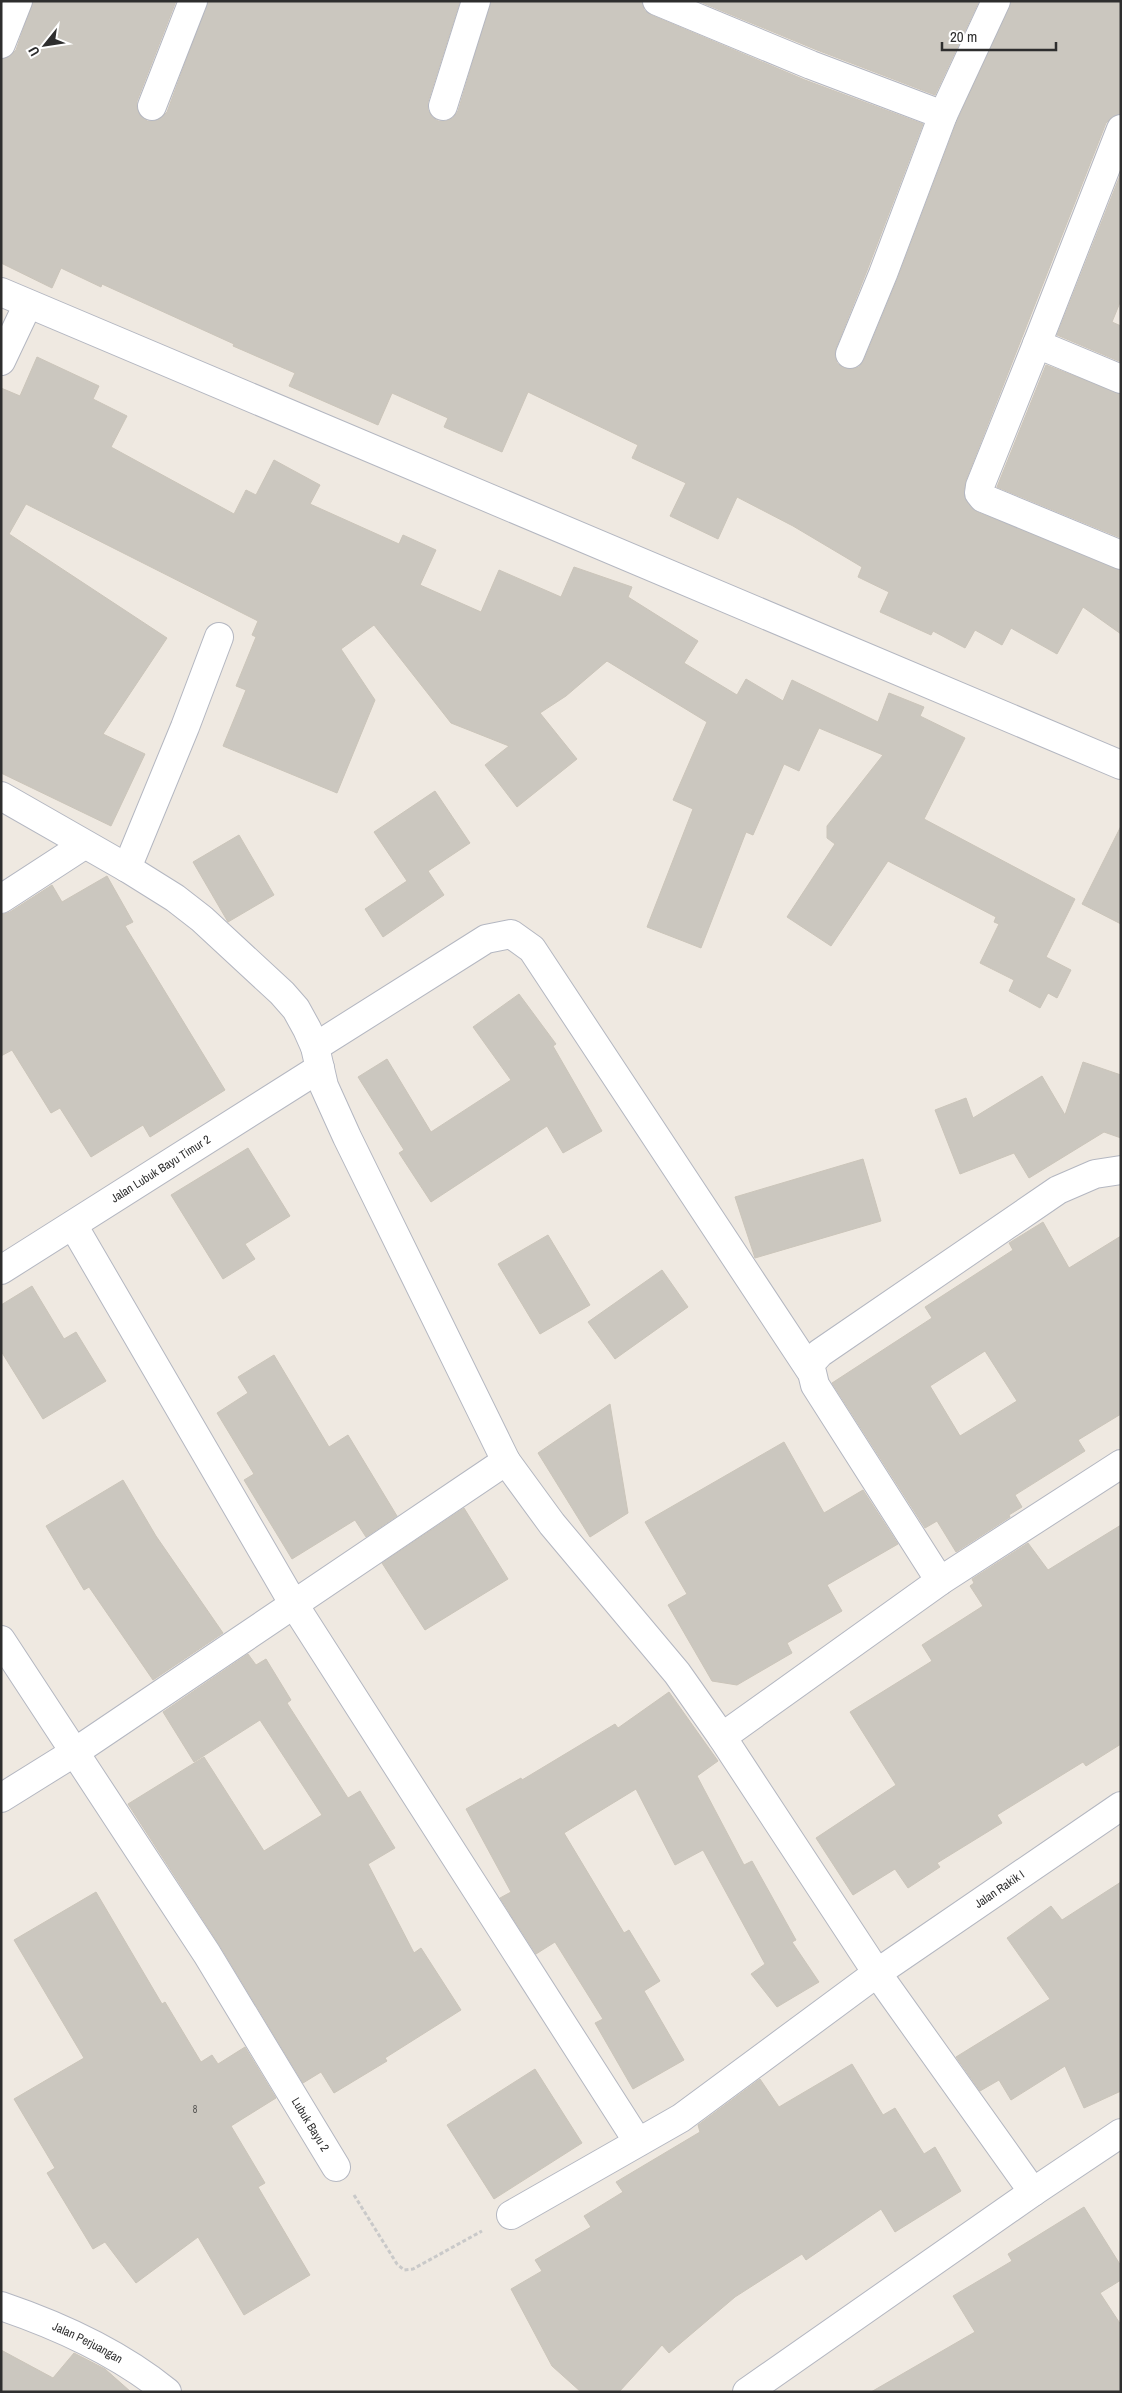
<svg xmlns="http://www.w3.org/2000/svg" width="1122" height="2393" font-family="'Archivo Narrow',sans-serif">
<style>
.building{fill:#cbc7bf;stroke:#cbc5ba;fill-rule:evenodd}
.lines{fill:none;stroke-linecap:round;stroke-linejoin:round}
.minor-casing{stroke:#b4b7c1;stroke-width:30}
.tertiary-casing{stroke:#b4b7c1;stroke-width:30}
.path{stroke:#c9c9c9;stroke-width:3;stroke-dasharray:4 2.5;stroke-linecap:butt}
.minor{stroke:#fff;stroke-width:28}
.tertiary{stroke:#fff;stroke-width:28}
.labels{text-anchor:middle;dominant-baseline:central;stroke-width:4;stroke-linejoin:round;paint-order:stroke}
.number-label{font-size:10px;fill:#555452}
.street-label{font-size:12px;fill:#2e2e2e;stroke:#fff}
</style>
<rect width="100%" height="100%" fill="#efe9e1"/>
<!-- building -->
<g class="building">
<path d="M33 1H176L137 101V108L140 115 147 121H154L161 118 167 112 208 1H460L428 102V110L432 117 438 121H446L453 118 458 111 491 1H642L644 10 651 15 805 80 923 124 868 268 836 348 835 356 837 363 844 368 852 369 859 367 864 360 897 280 957 121 1011 1H1121V114L1112 117 1106 123 966 480 964 491 967 502 977 512 1121 570V634L1083 607 1057 654 1011 628 1002 645 975 630 965 648 933 631 931 635 880 612 889 592 858 577 862 567 793 526 737 497 718 539 670 516 686 483 632 458 638 445 528 392 502 452 444 427 448 418 392 393 378 425 289 386 295 373 233 346 234 344 102 284 101 287 61 268 52 288 1 263V59L10 56 16 50Z"/>
<path d="M698 1H979L935 95 817 50Z"/>
<path d="M1121 173V300L1112 322 1121 326V362L1057 335Z"/>
<path d="M37 357 99 386 93 399 127 416 111 447 234 514 246 490 256 495 274 460 320 485 310 504 399 544 403 535 436 550 420 585 481 612 499 570 561 597 574 567 632 587 628 597 698 641 684 663 737 695 746 679 783 701 792 680 878 722 889 693 924 707 920 716 965 738 924 819 1075 899 1046 957 1071 970 1057 998 1048 993 1040 1008 1009 991 1014 980 980 963 999 924 994 922 996 917 888 861 831 946 787 917 835 844 827 838V826L883 755 819 728 799 771 784 764 753 835 746 832 701 948 647 927 693 809 673 800 707 722 607 661 566 696 540 713 577 759 517 807 485 765 509 746 451 723 374 625 341 649 375 700 337 793 223 746 246 690 236 686 256 637 252 635 258 621 26 504 9 534 167 638 103 734 145 754 111 826 1 773V388L20 396Z"/>
<path d="M1046 365 1121 394V538L997 487Z"/>
<path d="M435 791 470 843 428 871 444 895 383 937 365 909 407 881 374 832Z"/>
<path d="M1121 826V924L1082 904Z"/>
<path d="M239 835 274 895 228 922 193 862Z"/>
<path d="M107 876 133 922 125 926 225 1090 150 1137 143 1125 91 1157 60 1108 51 1113 12 1050 1 1056V915L10 912 52 885 62 902Z"/>
<path d="M519 994 556 1044 553 1046 602 1131 563 1153 547 1126 431 1202 399 1153 404 1150 358 1077 387 1059 431 1132 511 1080 473 1027Z"/>
<path d="M1083 1062 1121 1075V1138L1104 1132 1029 1178 1014 1153 960 1174 935 1110 966 1098 973 1118 1042 1076 1065 1115Z"/>
<path d="M248 1148 290 1216 245 1244 255 1259 223 1279 171 1195Z"/>
<path d="M863 1159 881 1221 755 1258 735 1197Z"/>
<path d="M1043 1222 1069 1268 1121 1236V1414L1078 1440 1085 1451 1015 1495 1022 1507 1009 1515 1010 1517 956 1552 937 1521 925 1528 832 1383 932 1318 925 1307 1013 1250 1009 1243ZM985 1351 1017 1401 960 1436 930 1386Z"/>
<path d="M548 1235 590 1305 540 1334 498 1264Z"/>
<path d="M662 1270 688 1307 615 1359 588 1322Z"/>
<path d="M32 1286 64 1339 76 1332 106 1381 43 1419 1 1351V1305Z"/>
<path d="M274 1355 329 1447 348 1435 397 1516 366 1537 355 1520 292 1559 244 1480 254 1474 217 1413 248 1393 238 1377Z"/>
<path d="M610 1404 628 1513 590 1537 538 1453Z"/>
<path d="M784 1442 824 1513 863 1490 898 1544 827 1585 842 1611 787 1643 792 1653 737 1685 712 1681 668 1605 687 1594 645 1522Z"/>
<path d="M123 1480 156 1536 223 1633 153 1680 89 1587 84 1590 46 1526Z"/>
<path d="M464 1508 508 1579 425 1630 382 1563Z"/>
<path d="M1121 1525V1744L1086 1766 1083 1762 997 1815 1002 1823 937 1863 940 1867 908 1888 895 1869 853 1895 816 1838 896 1785 850 1712 932 1661 922 1645 983 1606 970 1586 974 1583 972 1579 1028 1543 1048 1570Z"/>
<path d="M248 1654 256 1665 266 1659 291 1700 287 1703 348 1798 360 1791 395 1848 368 1864 414 1953 421 1948 461 2010 385 2058 387 2061 334 2093 321 2072 303 2083 220 1946 128 1804 204 1757 264 1851 322 1815 260 1720 194 1762 163 1712Z"/>
<path d="M669 1692 718 1761 697 1776 744 1865 752 1861 796 1940 792 1942 819 1982 777 2007 751 1974 765 1964 703 1850 675 1865 636 1789 564 1833 624 1933 629 1930 660 1981 644 1991 684 2060 633 2089 595 2023 603 2019 555 1942 536 1954 500 1898 511 1892 466 1809 521 1778 522 1780 615 1724 618 1728Z"/>
<path d="M1121 1882V2091L1084 2108 1065 2066 1011 2100 999 2080 980 2091 956 2057 1050 1999 1007 1938 1051 1906 1062 1920Z"/>
<path d="M96 1892 162 2004 165 2002 201 2062 212 2055 218 2064 245 2047 276 2098 231 2126 265 2183 258 2187 310 2275 244 2315 198 2237 136 2283 105 2242 93 2249 47 2173 55 2168 14 2099 84 2058 14 1940Z"/>
<path d="M852 2064 883 2115 895 2108 924 2154 935 2147 961 2191 895 2232 881 2209 806 2260 802 2254 735 2297 669 2353 662 2345 619 2392H581L552 2366 511 2289 542 2271 535 2260 591 2227 584 2216 623 2192 616 2182 700 2132 698 2125 760 2079 779 2107Z"/>
<path d="M535 2069 582 2143 494 2199 447 2125Z"/>
<path d="M1084 2207 1121 2266V2280L1100 2293 1121 2325V2392H871L975 2332 953 2296 1012 2261 1008 2254Z"/>
<path d="M1 2350 53 2378 74 2353 105 2369 131 2392H1Z"/>
</g>
<g class="lines">
<!-- minor casing -->
<g class="minor-casing">
<g id="minor">
<path d="M657 1 811 65 943 115"/>
<path d="M1 44 18 1"/>
<path d="M152 106 193 1"/>
<path d="M443 106 476 1"/>
<path d="M1121 129 1037 344 980 486 979 493 983 498 1121 555"/>
<path d="M1 292 1121 765"/>
<path d="M1037 344 1121 379"/>
<path d="M850 354 883 274 943 115 996 1"/>
<path d="M1 361 28 304"/>
<path d="M1 796 127 868 175 898 202 919 282 993 296 1009 307 1029 315 1047 324 1086 347 1137 506 1461"/>
<path d="M127 868 185 727 219 637"/>
<path d="M1 899 84 845"/>
<path d="M315 1047 486 939 511 934 532 949 810 1370"/>
<path d="M73 1225 293 1603 638 2142"/>
<path id="s1" d="M1 1270 320 1068"/>
<path d="M940 1581 815 1385 810 1364 820 1353 1058 1190 1095 1174 1121 1170"/>
<path id="s2" d="M1 1640 207 1954 336 2167"/>
<path d="M722 1737 940 1581 1121 1464"/>
<path d="M1 1798 75 1752 506 1461 552 1524 677 1673 722 1737 877 1973 1033 2192"/>
<path id="s3" d="M511 2215 681 2118 877 1973 1121 1806"/>
<path d="M747 2392 1033 2192 1121 2133"/>
</g>
</g>
<!-- tertiary casing -->
<g class="tertiary-casing">
<g id="tertiary">
<path id="s4" d="M1 2306C60 2326 119 2353 167 2392"/>
</g>
</g>
<!-- path -->
<path class="path" d="M354 2195 397 2264 404 2270 413 2269 482 2231"/>
<!-- minor -->
<use href="#minor" class="minor"/>
<!-- tertiary -->
<use href="#tertiary" class="tertiary"/>
</g>
<g class="labels">
<!-- number labels -->
<g class="number-label">
<text x="195" y="2109">8</text>
</g>
<!-- street labels -->
<g class="street-label">
<text stroke="none"><textPath href="#s1" startOffset="189">Jalan Lubuk Bayu Timur 2</textPath></text>
<text stroke="none"><textPath href="#s3" startOffset="588">Jalan Rakik I</textPath></text>
<text stroke="none"><textPath href="#s2" startOffset="575">Lubuk Bayu 2</textPath></text>
<text stroke="none"><textPath href="#s4" startOffset="94">Jalan Perjuangan</textPath></text>
</g>
</g>
<!-- border -->
<rect width="1122" height="2393" fill="none" stroke="#2e2e2e" stroke-width="5"/>
<!-- north arrow -->
<g transform="translate(45 45) rotate(240)" stroke="#ffffff" stroke-width="4" paint-order="stroke">
<path d="M0-4L9 19L0 12L-9 19Z" fill="#2e2e2e"/>
<text y="-8" font-size="14" font-weight="bold" text-anchor="middle" fill="#2e2e2e">U</text>
</g>
<!-- scale -->
<path d="M942 42v8h114v-8" fill="none" stroke="#2e2e2e" stroke-width="2.5"/>
<text x="950" y="42" font-size="15" fill="#2e2e2e" stroke="#ffffff" stroke-width="4" paint-order="stroke">20 m</text>
</svg>
